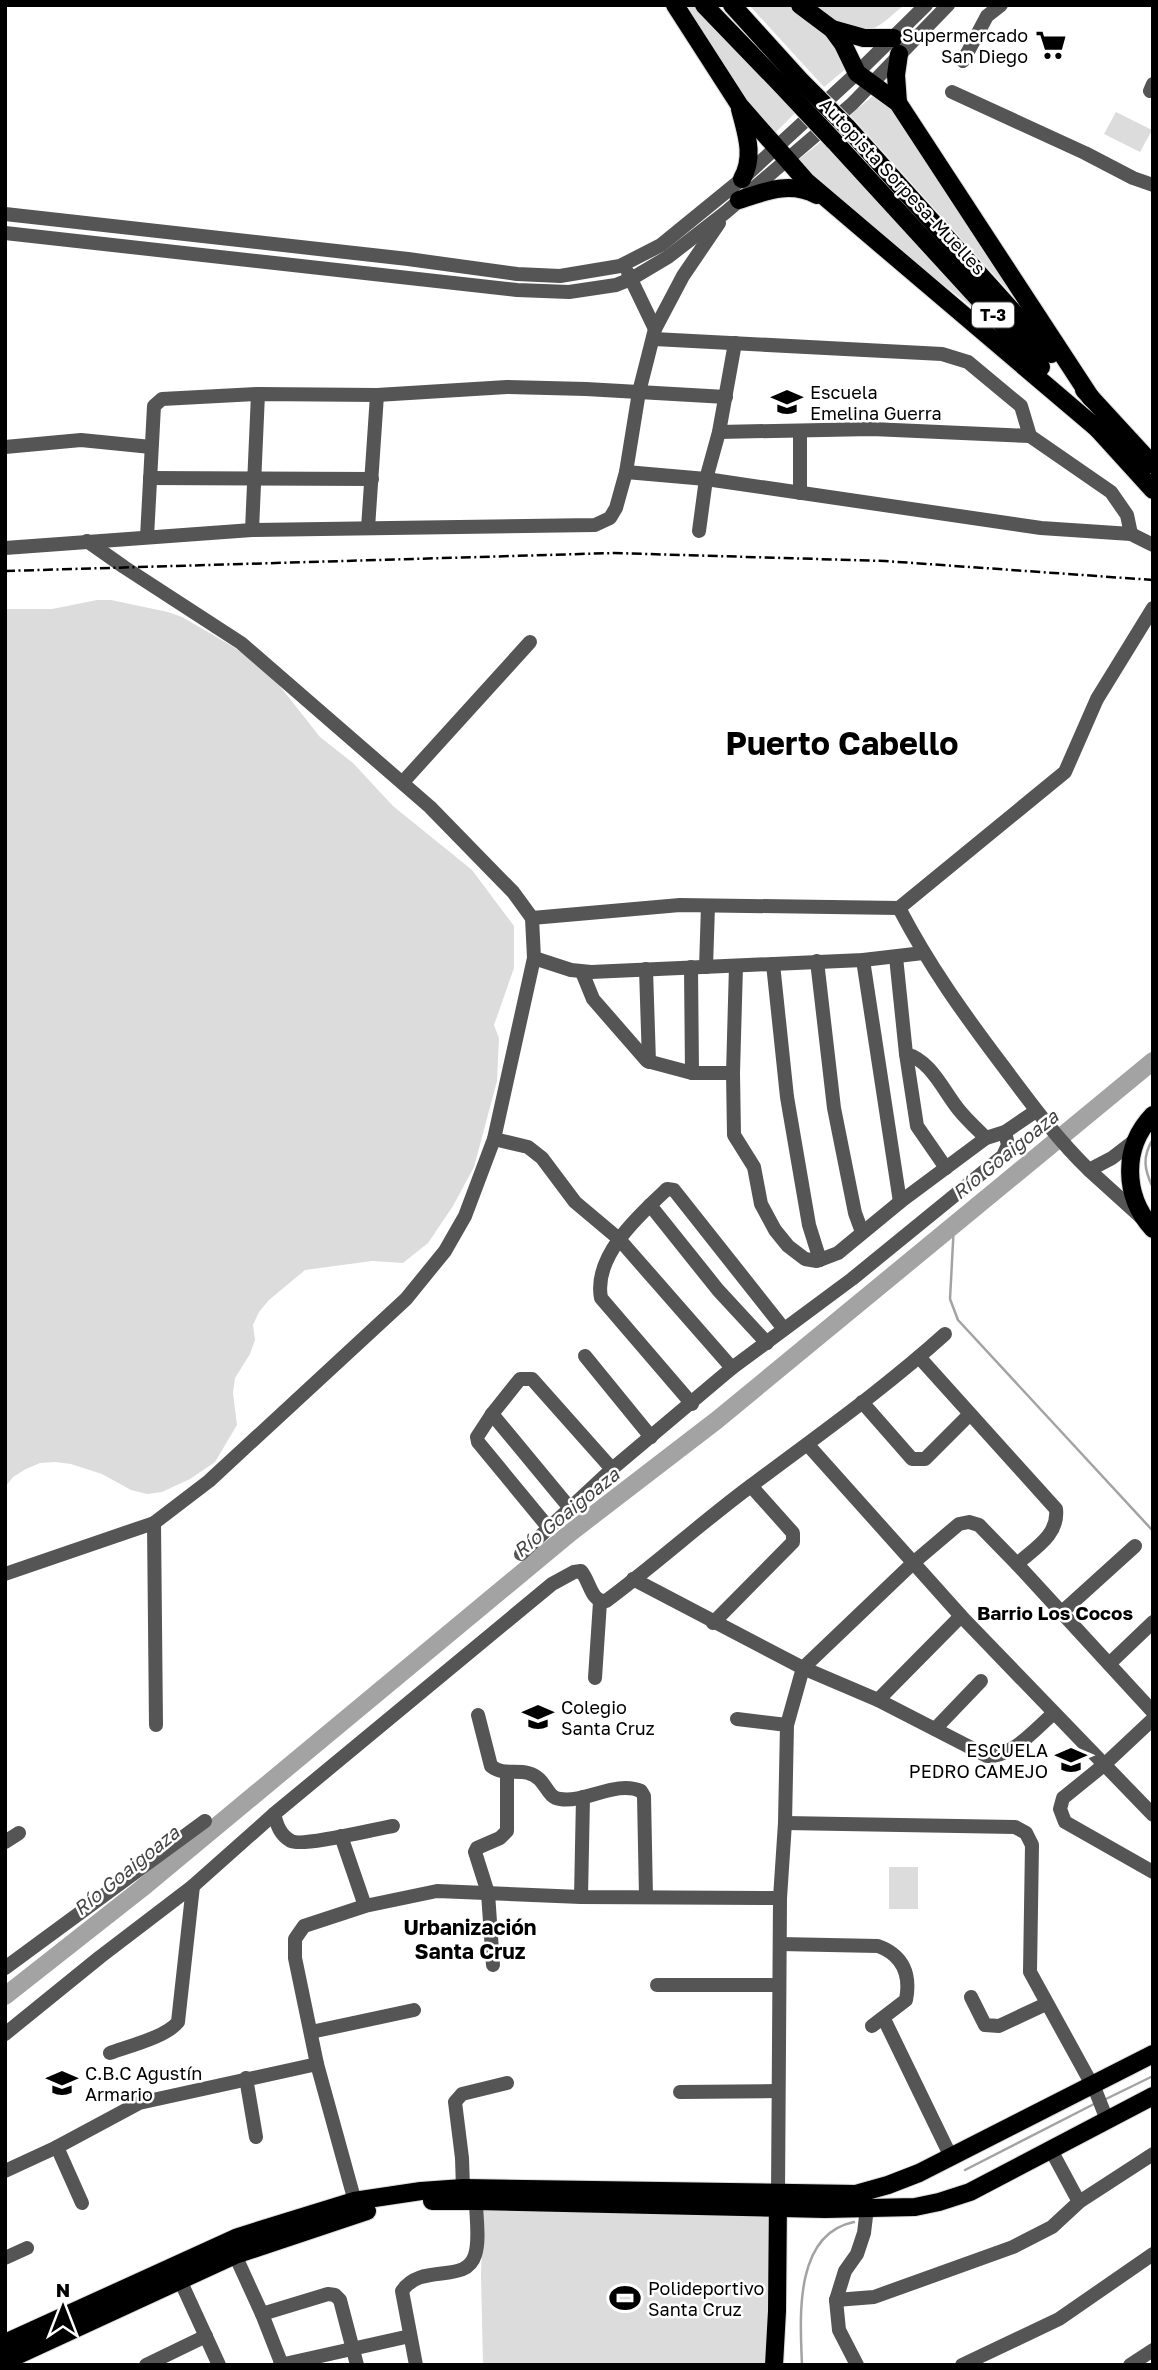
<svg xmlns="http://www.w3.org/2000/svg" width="1158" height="2370" font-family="'Golos Text',sans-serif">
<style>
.green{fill:#dcdcdc}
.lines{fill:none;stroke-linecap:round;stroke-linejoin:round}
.stream{stroke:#a3a3a3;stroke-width:2.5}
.river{stroke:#a3a3a3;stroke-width:18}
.major-casing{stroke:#dbdbdb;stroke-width:20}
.minor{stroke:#555;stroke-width:14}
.major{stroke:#000;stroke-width:18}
.rail{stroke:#000;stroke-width:2.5;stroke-dasharray:10 3.5 2 3.5;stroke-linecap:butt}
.major-bridge-casing{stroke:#dbdbdb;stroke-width:20;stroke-linecap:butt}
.major-bridge{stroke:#000;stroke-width:18}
.labels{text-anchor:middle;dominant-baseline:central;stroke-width:5;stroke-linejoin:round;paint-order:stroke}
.shield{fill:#fff;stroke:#4c4c4c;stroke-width:2}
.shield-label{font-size:16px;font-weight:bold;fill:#000}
.poi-label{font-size:18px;fill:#000;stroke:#fff;text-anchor:start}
.street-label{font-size:18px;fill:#000;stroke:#fff}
.water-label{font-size:19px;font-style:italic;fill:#444;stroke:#fff}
.neighbourhood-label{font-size:19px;font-weight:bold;fill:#000;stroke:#fff}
.quarter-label{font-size:21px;font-weight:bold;fill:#000;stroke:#fff}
.town-label{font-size:32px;font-weight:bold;fill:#000;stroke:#fff}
</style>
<rect width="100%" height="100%" fill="#fff"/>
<!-- green -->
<g class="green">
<path d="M687 5H703L796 112 773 135 747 109Z"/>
<path d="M749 5H788L829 33 848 67 824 87Z"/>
<path d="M809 5H904C895 12 883 25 872 29 849 35 827 16 809 5Z"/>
<path d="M873 96 885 97 1032 317 850 115Z"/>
<path d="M1116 112 1152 130 1140 152 1104 134Z"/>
<path d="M822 141 1011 337 831 198 798 160Z"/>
<path d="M97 600H111L168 612 182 617 232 646 268 671 320 737 353 763 393 806 472 870 514 926V968L494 1025 499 1038 497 1081 474 1167 453 1206 428 1243 403 1263 372 1261 305 1270 269 1300 259 1312 253 1325 255 1340 250 1354 235 1378 233 1393 237 1425 215 1462 190 1479 162 1492 147 1494 131 1490 102 1474 71 1464 55 1462 40 1463 26 1469 13 1477 5 1487V609H52Z"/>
<rect x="889" y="1867" width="29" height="42"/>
<path d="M483 2207 762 2212 770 2220 768 2332 764 2365H483L481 2275Z"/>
</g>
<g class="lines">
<!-- stream -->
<g class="stream">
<path d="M1153 1139C1142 1157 1144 1169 1153 1188"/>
<path d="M954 1224 950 1299 958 1320 1153 1531"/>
<path d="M1106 2099 1153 2076"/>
<path d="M965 2170 1096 2103"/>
<path d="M802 2365C800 2317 794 2234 854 2222"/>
</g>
<!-- river -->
<path class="river" d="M5 1996 141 1889 570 1533 717 1420 1153 1061"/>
<!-- major casing -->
<g class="major-casing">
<g id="major">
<path d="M675 5 740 106 806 181 1100 431"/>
<path d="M704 5 785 89"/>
<path d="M732 5 800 80"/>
<path d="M800 5 832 29 843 44 857 73 898 103 1091 398"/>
<path d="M832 29 864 38H894"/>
<path d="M898 103 896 75 899 54"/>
<path d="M740 109C746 133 755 156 742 179"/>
<path d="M847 127 1051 354"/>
<path d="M833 140 1041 367"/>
<path d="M739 200C766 191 790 181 817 195"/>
<path d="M1084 390 1153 465"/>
<path d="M1093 424 1153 490"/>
<path d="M1153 1115C1122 1147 1123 1196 1153 1229"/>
<path d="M432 2201H476L825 2209 915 2207 939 2202 970 2192 1153 2096"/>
<path d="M5 2343 238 2237 354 2201 421 2191 463 2188 856 2194 888 2185 919 2173 1153 2054"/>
<path d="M5 2361 235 2255 367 2211"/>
<path d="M774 2365 777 2311 778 2197"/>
</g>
</g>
<!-- minor -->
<g class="minor">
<path d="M963 61 987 16 1001 5"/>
<path d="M1150 91 1153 84"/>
<path d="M952 92 1085 153 1133 178 1153 185"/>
<path d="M5 214 408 259 517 274 560 276 620 266 661 245 742 179 857 73 926 5"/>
<path d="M5 233 517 290 569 292 616 285 631 279 668 257 726 212 852 104 948 5"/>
<path d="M628 273 655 329"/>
<path d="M654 339 942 354 968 362 1021 406 1030 436 1111 492 1127 515 1131 534"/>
<path d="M800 431V493"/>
<path d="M719 432 872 429 1030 436"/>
<path d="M5 447 81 440 151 447"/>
<path d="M626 472 706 479 1041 528 1131 534 1153 545"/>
<path d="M150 478 372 479"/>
<path d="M368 528 377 395"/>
<path d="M252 530 258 394"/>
<path d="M699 531 706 479 719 432 735 343"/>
<path d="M147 537 154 406 162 399 258 394 377 395 507 387 586 389 726 397"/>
<path d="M5 548 252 530 595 525 610 518 616 508 626 472 639 392 655 329 683 276 719 223"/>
<path d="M403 782 530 642"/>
<path d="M899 908C930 967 963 1013 1003 1066 1030 1102 1056 1138 1089 1170L1112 1158 1134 1141"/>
<path d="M532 918 680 905 899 908 1065 772 1097 699 1153 608"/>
<path d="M896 957 906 1054 917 1126 946 1168"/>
<path d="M534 958 571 970 591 972 863 960 923 953"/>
<path d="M863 960 900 1202"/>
<path d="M817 961 834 1108 855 1213 862 1232"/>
<path d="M773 964 787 1097 809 1225 820 1260"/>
<path d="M736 966 733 1073 734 1135 754 1167 761 1204 775 1230 788 1246 805 1259 817 1261 838 1253 900 1202 986 1138 1005 1132 1036 1111"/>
<path d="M691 967 692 1073"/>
<path d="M706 967 708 906"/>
<path d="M646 969 649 1062"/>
<path d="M582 972 593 999 647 1061 692 1073H733"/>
<path d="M906 1054C931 1060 944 1092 959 1110 967 1120 977 1129 986 1138"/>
<path d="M494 1139 528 1147 542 1158 575 1202 619 1239 732 1368"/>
<path d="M1089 1170 1142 1218"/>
<path d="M650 1205 718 1290 767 1343"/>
<path d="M585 1356 651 1437"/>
<path d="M919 1357 1056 1509C1059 1535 1035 1548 1017 1564"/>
<path d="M862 1402 912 1459H925L969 1415"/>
<path d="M692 1404 601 1298C593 1256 639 1215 667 1189L674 1190 784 1329"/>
<path d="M492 1414 569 1507"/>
<path d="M808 1445 961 1616 1153 1815"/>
<path d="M154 1523 156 1725"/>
<path d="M548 1527 478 1442 477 1437 492 1414 520 1379H532L612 1469"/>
<path d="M521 1554 612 1469 732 1368 852 1279 1003 1156 1008 1145 1005 1132"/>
<path d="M5 1574 154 1523 209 1481 406 1299 445 1251 465 1216 494 1139 534 958 532 918 513 892 430 807 241 643 124 567 87 541"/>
<path d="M633 1579 803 1668 878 1700 987 1756C1013 1757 1035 1729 1054 1713"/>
<path d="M1061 1613 1135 1546"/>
<path d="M713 1623 793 1542V1533L751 1486"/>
<path d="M1109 1664 1153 1622"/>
<path d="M595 1678 600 1602"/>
<path d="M878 1700 961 1616"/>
<path d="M478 1715 491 1766C502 1775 515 1770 528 1773 547 1778 545 1797 560 1799 586 1803 616 1780 641 1791L644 1796 646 1897"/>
<path d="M737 1719 787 1725"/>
<path d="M1153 1719 1105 1764 1063 1798 1060 1809 1065 1822 1153 1872"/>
<path d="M935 1729 981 1681"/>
<path d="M274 1814C277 1825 280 1835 291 1841 303 1847 375 1829 393 1826"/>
<path d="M785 1823 1015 1827 1026 1833 1032 1845 1030 1972 1096 2092 1107 2120"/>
<path d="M341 1836 365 1906"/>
<path d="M5 1842 19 1833"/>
<path d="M581 1897 583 1797"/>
<path d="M780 1944 878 1946C903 1955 911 1974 906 2000L872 2026"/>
<path d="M493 1965 488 1893 475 1852 477 1848 500 1838 507 1831V1772"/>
<path d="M5 1968 205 1821"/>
<path d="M657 1985H779"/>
<path d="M971 1997 985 2025 999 2026 1046 2004"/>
<path d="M884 2019 951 2157"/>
<path d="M311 2032 414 2010"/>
<path d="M5 2034 100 1957 193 1886 274 1814 552 1584 574 1572 581 1571C590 1581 591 1603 606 1601 656 1564 702 1522 752 1485 817 1436 884 1389 945 1334"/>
<path d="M110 2053C129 2046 166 2037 178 2022L193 1886"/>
<path d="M246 2078 256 2137"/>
<path d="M680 2092 778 2091"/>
<path d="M57 2147 82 2203"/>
<path d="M1051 2150 1079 2202"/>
<path d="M5 2171 57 2147 139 2103 317 2064"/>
<path d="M463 2188 462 2158 455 2102 462 2094 507 2083"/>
<path d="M778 2193 780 1898 785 1823 787 1725 803 1668 913 1563 959 1524 969 1522 979 1525 1017 1564 1153 1712"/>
<path d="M357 2209 317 2064 295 1958V1939L304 1926 365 1906 437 1891 581 1897 780 1898"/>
<path d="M235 2255 262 2314 282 2365"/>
<path d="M5 2258 27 2248"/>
<path d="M180 2280 219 2365"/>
<path d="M836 2300 874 2297 1013 2247 1052 2227 1079 2202 1153 2154"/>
<path d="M262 2314 328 2294 335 2295 340 2300 357 2365"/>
<path d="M146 2365 206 2336"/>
<path d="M280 2365 410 2336"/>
<path d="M416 2365 402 2291C421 2262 466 2285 475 2255 480 2240 476 2217 476 2201"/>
<path d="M857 2365 839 2330 836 2300 845 2271 857 2254 864 2233 867 2208"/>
<path d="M962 2365 1059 2319 1153 2254"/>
<path d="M1130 2365 1153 2350"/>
</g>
<!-- major -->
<use href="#major" class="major"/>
<!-- rail -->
<path class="rail" d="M5 571 614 553 885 561 1153 580"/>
<!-- major-bridge casing -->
<g class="major-bridge-casing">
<g id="major-bridge">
<path d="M800 80 847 127"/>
<path d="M785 89 833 140"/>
</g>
</g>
<!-- major-bridge -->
<use href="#major-bridge" class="major-bridge"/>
</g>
<!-- icons -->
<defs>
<g id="supermarket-bare" transform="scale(2.415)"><path d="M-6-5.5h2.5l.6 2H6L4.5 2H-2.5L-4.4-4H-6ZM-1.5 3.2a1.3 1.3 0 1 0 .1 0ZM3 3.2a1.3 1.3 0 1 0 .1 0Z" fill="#000" stroke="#fff" stroke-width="2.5" paint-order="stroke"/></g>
<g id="school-bare" transform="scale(2.415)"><path d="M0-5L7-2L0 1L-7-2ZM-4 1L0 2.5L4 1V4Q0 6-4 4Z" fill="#000" stroke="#fff" stroke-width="2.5" paint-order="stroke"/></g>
<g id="stadium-bare" transform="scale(2.415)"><path d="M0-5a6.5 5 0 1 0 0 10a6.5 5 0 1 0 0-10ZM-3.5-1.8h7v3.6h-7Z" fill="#000" stroke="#fff" stroke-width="2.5" paint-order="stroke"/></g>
</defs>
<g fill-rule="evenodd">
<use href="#supermarket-bare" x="1051" y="45"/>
<use href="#school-bare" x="787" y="402"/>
<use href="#school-bare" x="538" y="1717"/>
<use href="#school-bare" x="1071" y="1760"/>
<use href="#school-bare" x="62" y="2083"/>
<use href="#stadium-bare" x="625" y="2298"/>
</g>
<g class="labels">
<!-- shield labels -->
<rect class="shield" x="972" y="302.5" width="42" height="25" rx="5"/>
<g class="shield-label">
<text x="993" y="315">T-3</text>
</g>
<!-- poi labels -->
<g class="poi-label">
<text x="1028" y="35" text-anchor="end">Supermercado<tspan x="1028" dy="21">San Diego</tspan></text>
<text x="810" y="392">Escuela<tspan x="810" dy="21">Emelina Guerra</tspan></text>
<text x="561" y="1707">Colegio<tspan x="561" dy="21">Santa Cruz</tspan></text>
<text x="1048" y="1750" text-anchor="end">ESCUELA<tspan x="1048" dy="21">PEDRO CAMEJO</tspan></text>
<text x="85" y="2073">C.B.C Agustín<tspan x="85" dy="21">Armario</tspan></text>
<text x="648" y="2288">Polideportivo<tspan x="648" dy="21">Santa Cruz</tspan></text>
</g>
<!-- street labels -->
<g class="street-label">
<text transform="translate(903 186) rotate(47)">Autopista Sorpesa-Muelles</text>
</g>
<!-- water labels -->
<g class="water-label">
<text transform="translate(1005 1154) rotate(-39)">Río Goaigoaza</text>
<text transform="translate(566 1512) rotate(-39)">Río Goaigoaza</text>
<text transform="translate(126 1870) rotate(-39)">Río Goaigoaza</text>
</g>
<!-- neighbourhood labels -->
<g class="neighbourhood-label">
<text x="1055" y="1612">Barrio Los Cocos</text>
</g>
<!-- quarter labels -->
<g class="quarter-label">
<text x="470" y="1927">Urbanización<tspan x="470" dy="24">Santa Cruz</tspan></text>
</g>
<!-- town labels -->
<g class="town-label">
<text x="842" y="743">Puerto Cabello</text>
</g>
</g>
<!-- border -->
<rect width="1158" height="2370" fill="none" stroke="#000000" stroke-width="14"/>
<!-- north arrow -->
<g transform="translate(63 2307)" stroke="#ffffff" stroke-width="5" paint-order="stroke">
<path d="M0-5L12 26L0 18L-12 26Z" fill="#000000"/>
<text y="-10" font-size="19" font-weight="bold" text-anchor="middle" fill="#000000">N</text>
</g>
</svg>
